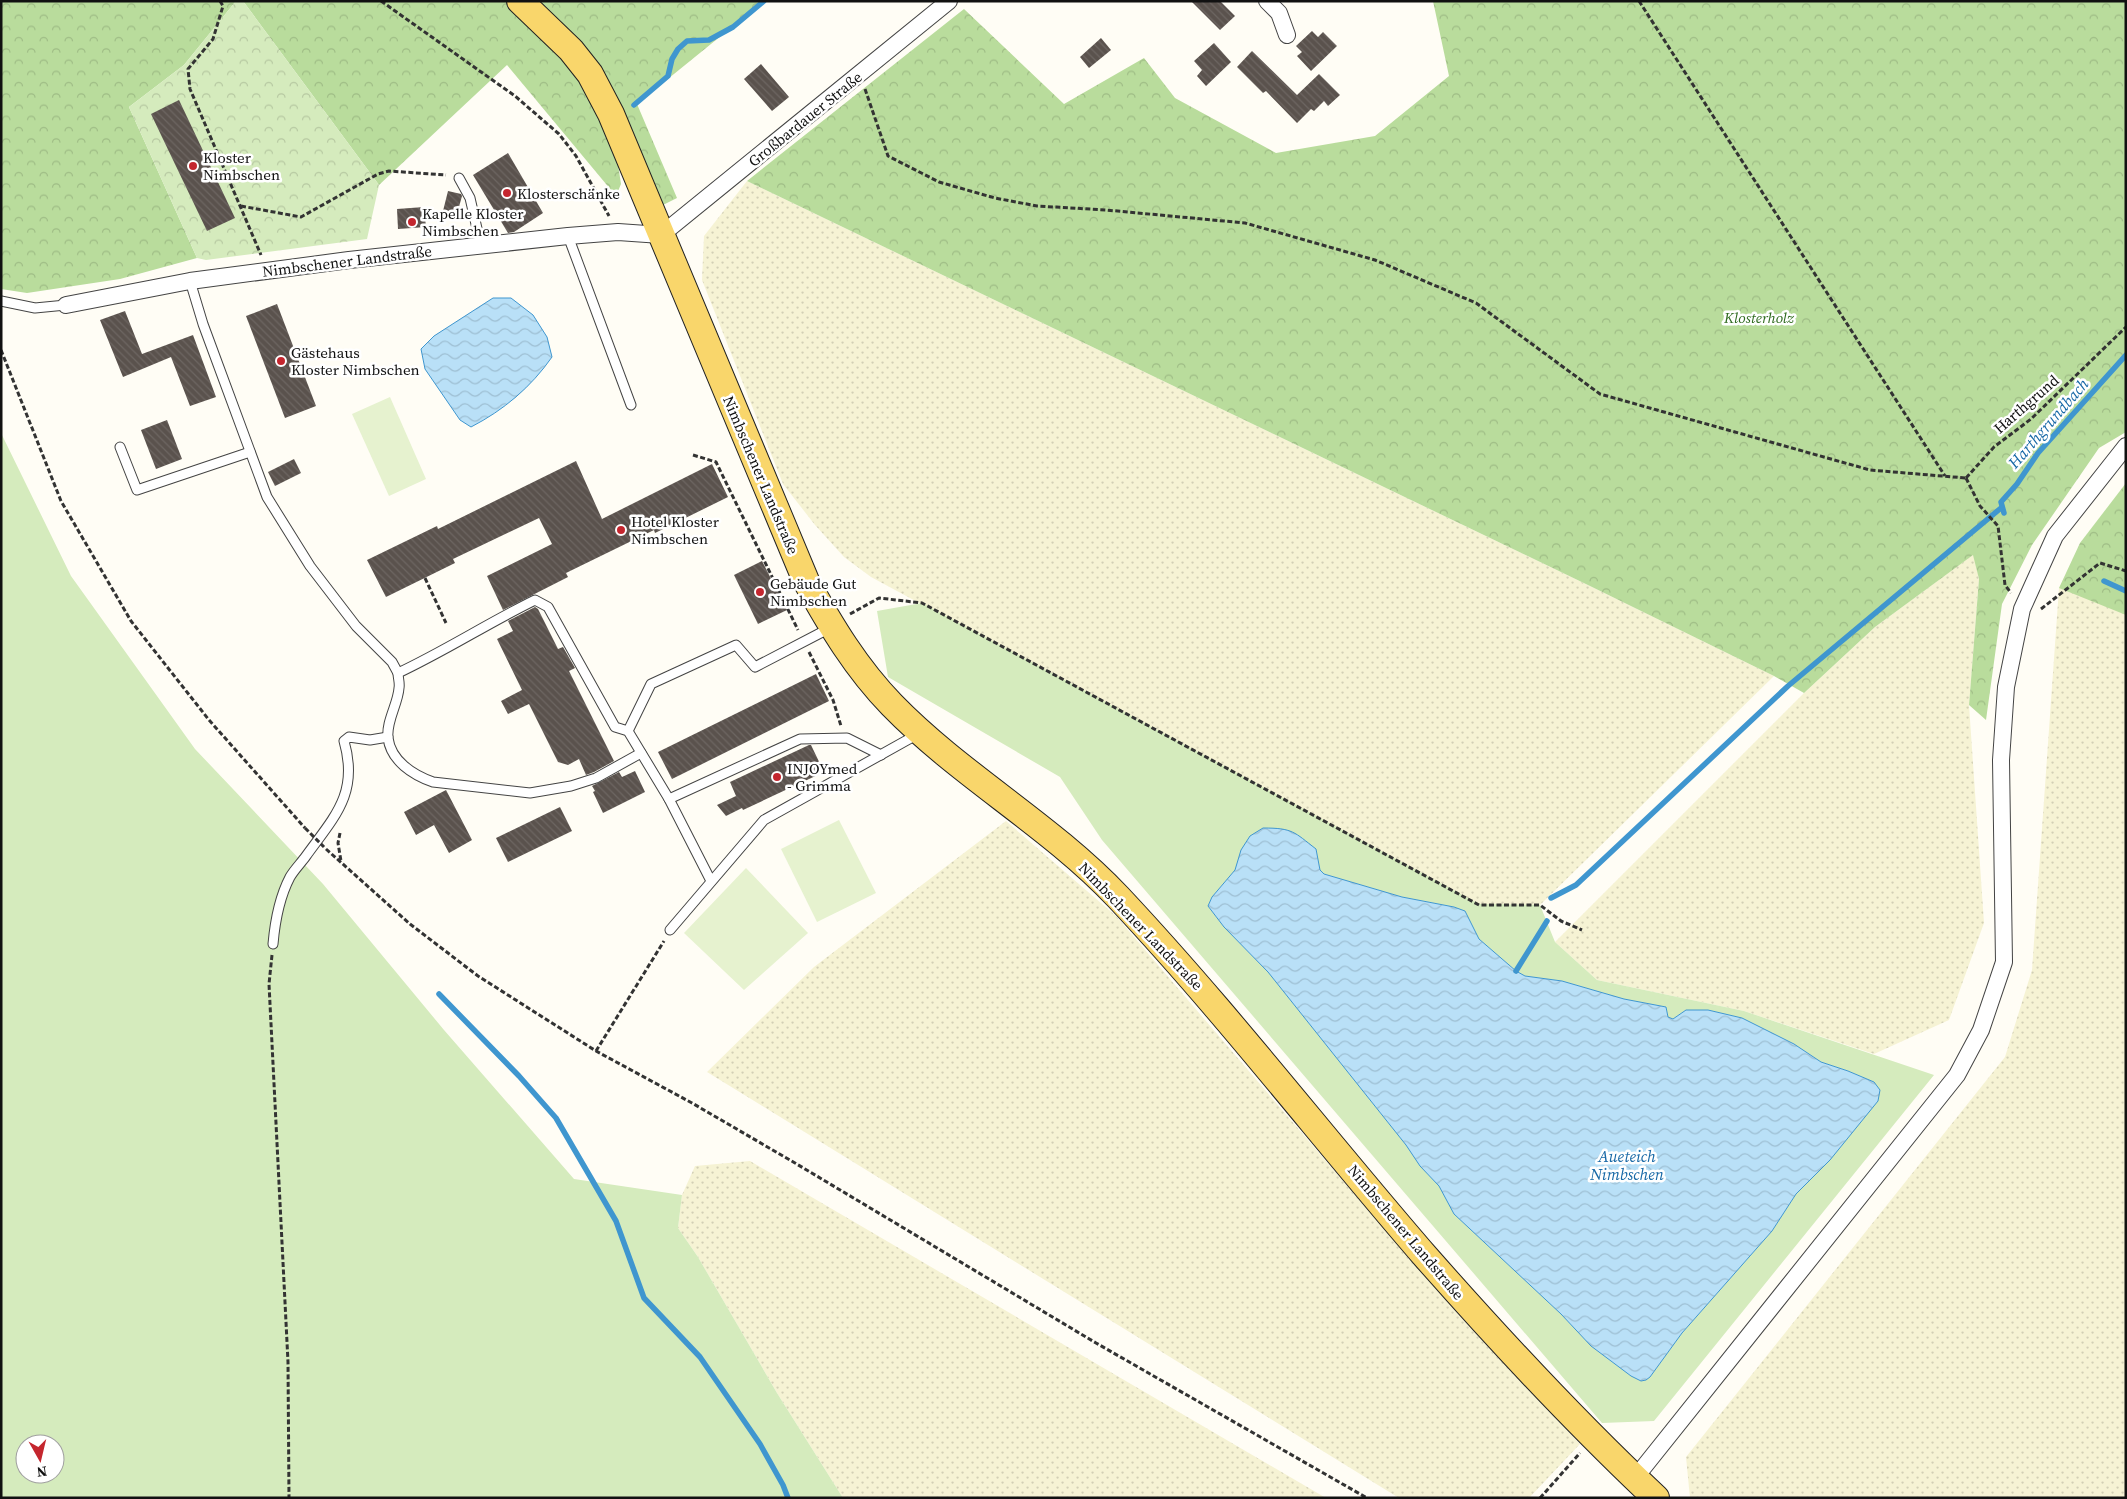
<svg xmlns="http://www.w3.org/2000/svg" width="2127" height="1499" font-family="'Source Serif 4',serif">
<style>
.farmland{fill:url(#farmland-dots)}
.grass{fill:#d5ebbd;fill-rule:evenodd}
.forest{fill:url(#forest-crowns)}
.park{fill:url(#park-crowns)}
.pitch{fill:#e6f2cf}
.water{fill:url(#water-waves);stroke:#3f96cf}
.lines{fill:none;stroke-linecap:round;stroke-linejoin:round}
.stream{stroke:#3f96cf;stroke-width:5.5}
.building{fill:url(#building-back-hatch)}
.lane-casing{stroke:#444;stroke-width:11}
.street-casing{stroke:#444;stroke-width:18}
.primary-casing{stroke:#222;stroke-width:28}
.path{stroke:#333;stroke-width:3;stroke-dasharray:5 2.5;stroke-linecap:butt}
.lane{stroke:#fff;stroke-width:9}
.street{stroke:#fff;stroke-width:16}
.primary{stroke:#f9d66b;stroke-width:26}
.path-bridge{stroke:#333;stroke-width:3;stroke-dasharray:5 2.5;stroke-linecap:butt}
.poi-dot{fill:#c4262e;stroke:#fff;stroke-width:2}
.labels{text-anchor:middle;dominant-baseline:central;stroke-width:5;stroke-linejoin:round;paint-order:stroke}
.street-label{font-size:15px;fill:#111;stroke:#fff}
.poi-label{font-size:15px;fill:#111;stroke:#fff;text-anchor:start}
.park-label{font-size:15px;font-style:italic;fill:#2f6b1f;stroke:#fff}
.water-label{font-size:16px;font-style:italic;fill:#1768a6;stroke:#fff}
</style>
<defs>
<pattern id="farmland-dots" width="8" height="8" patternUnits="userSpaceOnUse" patternTransform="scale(1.25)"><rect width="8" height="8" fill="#f6f3d4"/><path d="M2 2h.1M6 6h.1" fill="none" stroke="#d2cfb5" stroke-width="1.8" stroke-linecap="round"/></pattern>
<pattern id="forest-crowns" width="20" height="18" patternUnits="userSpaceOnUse" patternTransform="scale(1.25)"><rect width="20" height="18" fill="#b9dc9c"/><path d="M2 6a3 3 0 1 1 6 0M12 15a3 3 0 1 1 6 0" fill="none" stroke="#9ebc85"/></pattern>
<pattern id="park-crowns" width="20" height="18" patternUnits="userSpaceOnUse" patternTransform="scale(1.25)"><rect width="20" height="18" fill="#d5ebbd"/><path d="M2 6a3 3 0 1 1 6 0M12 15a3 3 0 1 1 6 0" fill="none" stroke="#b6c8a1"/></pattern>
<pattern id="water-waves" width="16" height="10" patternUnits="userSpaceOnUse" patternTransform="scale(1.25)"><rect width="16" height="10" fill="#b9e0f7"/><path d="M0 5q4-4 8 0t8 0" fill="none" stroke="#9ebfd3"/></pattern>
<pattern id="building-back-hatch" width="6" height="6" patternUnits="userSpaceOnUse" patternTransform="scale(1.25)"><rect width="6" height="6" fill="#5a524d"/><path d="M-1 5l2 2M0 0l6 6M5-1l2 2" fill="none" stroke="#6d6662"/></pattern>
</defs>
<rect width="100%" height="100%" fill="#fffdf5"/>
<!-- farmland -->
<g class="farmland">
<path d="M747 181 1590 586 1774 676 1540 905H1479L871 577 844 557 815 525 783 484 702 280 704 236Z"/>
<path d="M1974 554 1979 579 1969 705 1984 923 1949 1020 1874 1054 1744 1011 1597 980 1555 942 1804 693 1875 627Z"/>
<path d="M2059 588 2099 589 2126 599V1498H1690L1686 1457 2005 1057 2032 970Z"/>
<path d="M1006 821 1116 916 1415 1265 1580 1444 1529 1498H1399L707 1072 814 967Z"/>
<path d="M750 1161 1326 1498H843L777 1393 698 1257 678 1228 682 1195 695 1166Z"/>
</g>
<!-- grass -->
<g class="grass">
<path d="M1 433 71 576 195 749 323 884 444 1030 574 1179 682 1195 678 1228 698 1257 777 1393 843 1498H1ZM25 1444H55V1474H25Z"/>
<path d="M922 603 1479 904 1540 905 1555 942 1597 980 1744 1011 1934 1075 1654 1421 1602 1423 1102 840 1060 777 888 677 877 611ZM1316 849 1320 870 1324 874 1402 897 1454 907 1465 911 1479 939 1516 971 1525 976 1562 981 1624 999 1666 1007 1668 1017 1673 1019 1686 1010H1708L1742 1018 1794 1044 1821 1062 1848 1071 1874 1082 1830 1160 1796 1194 1772 1231 1682 1333 1650 1377 1641 1381 1631 1376 1591 1346 1561 1314 1454 1214 1439 1186 1420 1166 1406 1145 1268 972 1224 927 1208 906 1212 897 1235 870Z"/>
</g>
<!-- forest -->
<g class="forest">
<path d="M1 1H236L184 65 129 107 197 258 120 279 27 293 1 289Z"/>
<path d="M243 1H506L531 24 574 68 615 145 621 184 616 196 507 65 379 185Z"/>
<path d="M535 1H764L637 104 677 198 663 205 644 169Z"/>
<path d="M1433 1H2126V432L2099 448 2032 545 2002 604 1986 720 1969 705 1979 579 1973 555 1875 627 1804 693 1774 676 1590 586 747 181 964 9 1064 104 1144 58 1175 98 1276 153 1375 136 1449 76Z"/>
<path d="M2126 483V615L2059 588 2080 543Z"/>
</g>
<!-- park -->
<path class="park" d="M236 1H243L379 185 367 239 206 260 197 258 129 107 184 65Z"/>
<!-- pitch -->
<g class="pitch">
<path d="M390 397 426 479 389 496 352 414Z"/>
<path d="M839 820 876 893 817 922 781 849Z"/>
<path d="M746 868 808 933 744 990 684 933Z"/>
</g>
<!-- water -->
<g class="water">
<path d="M493 298H511L533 315 547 337 552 357C531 387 504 410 471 427L460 420 425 369 421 349 434 336Z"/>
<path d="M1263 828C1293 828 1294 832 1316 849L1320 870 1324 874 1402 897 1454 907 1465 911 1479 939 1516 971 1525 976 1562 981 1624 999 1666 1007 1668 1017 1673 1019 1686 1010H1708L1742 1018 1794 1044 1821 1062 1848 1071 1874 1082 1880 1090 1878 1101 1830 1160 1796 1194 1772 1231 1682 1333 1650 1377 1646 1380 1641 1381 1631 1376 1591 1346 1561 1314 1454 1214 1439 1186 1420 1166 1406 1145 1268 972 1224 927 1208 906 1212 897 1235 870 1241 850 1250 836Z"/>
</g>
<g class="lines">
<!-- stream -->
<g class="stream">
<path d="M634 105 668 76 672 59 678 49 687 41 709 40 733 27 764 1"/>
<path d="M2004 513 2001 502 2017 484 2038 453 2126 355"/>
<path d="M2104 581 2126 591"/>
<path d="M1551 898 1576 885 1788 686 2001 508"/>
<path d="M1516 971 1547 921"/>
<path d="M439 994 519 1076 556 1118 616 1221 644 1298 700 1357 760 1444 783 1485 788 1498"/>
</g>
</g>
<!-- building -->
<g class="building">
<path d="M1191 1H1220L1235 16 1220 30Z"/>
<path d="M1312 31 1318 37 1323 32 1337 46 1311 71 1297 56 1302 52 1296 46Z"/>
<path d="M1101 38 1111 50 1089 68 1080 57Z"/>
<path d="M1214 43 1231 62 1206 86 1197 76 1202 70 1194 61Z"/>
<path d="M1252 51 1297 95 1319 74 1340 95 1328 106 1324 101 1314 111 1311 109 1297 123 1266 91 1263 93 1237 67Z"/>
<path d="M761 64 789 97 772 111 744 79Z"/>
<path d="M179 100 235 218 207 231 151 114Z"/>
<path d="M508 153 543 213 514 232 508 233 473 175Z"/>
<path d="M448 191 461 194 462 196 457 214 443 211Z"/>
<path d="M424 207 426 227 398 229 397 209Z"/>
<path d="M277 304 316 406 285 418 246 316Z"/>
<path d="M125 311 142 354 193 335 216 397 190 406 171 357 123 377 100 320Z"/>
<path d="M167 420 182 459 156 469 141 430Z"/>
<path d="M294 459 301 473 275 486 268 472Z"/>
<path d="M576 461 602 519 712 464 728 497 655 533 654 530 566 573 568 577 503 610 487 576 552 544 539 518 453 559 455 563 386 597 367 560 437 526 438 529Z"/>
<path d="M762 561 787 610 758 624 734 575Z"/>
<path d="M535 607 538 609 558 649 563 647 575 668 569 671 614 761 594 772 586 775 579 759 568 765 558 762 529 704 508 714 501 701 522 690 497 639 513 631 508 621Z"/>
<path d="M816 674 829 701 672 779 658 752Z"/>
<path d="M809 745H811L824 772 743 810 742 808 726 816 717 805 736 796 730 782Z"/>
<path d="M635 771 645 792 603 813 593 792 595 791 592 786 619 772 622 777Z"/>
<path d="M446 790 472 840 449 853 434 825 416 835 404 812Z"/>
<path d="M560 807 572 831 508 862 496 838Z"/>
</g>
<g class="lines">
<!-- lane casing -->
<g class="lane-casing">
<g id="lane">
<path d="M459 178 470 198 481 246"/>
<path d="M568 236 631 405"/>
<path d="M190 281 203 324 267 497 310 566 356 626 392 662 398 673C445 651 488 623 535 600L548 607 615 727 628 731 669 799 711 881"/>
<path d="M1 301 35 308 66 305"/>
<path d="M120 447 137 490 250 452"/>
<path d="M398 673C398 678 400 683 399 688 398 704 386 721 388 738 391 761 413 775 433 782L530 793 571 786 596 778 641 753"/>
<path d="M628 731 651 684 736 645 755 667 830 628"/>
<path d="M669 799 800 739 847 738 881 755"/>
<path d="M670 930 764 820 918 734"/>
<path d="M273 944C275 921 279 898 290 877 294 870 301 863 306 856 335 816 359 793 344 741L349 737 370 740 388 737"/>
</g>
</g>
<!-- street casing -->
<g class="street-casing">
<g id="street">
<path d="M1267 1 1279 13 1287 35"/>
<path d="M66 305 190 281 349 260 568 236 618 232 661 235 949 1"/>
<path d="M1635 1478 1957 1075 1981 1030 2004 962 2001 760 2006 687 2022 609 2055 536 2126 446"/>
</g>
</g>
<!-- primary casing -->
<g class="primary-casing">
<path id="primary" d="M520 1 571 50 590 74 611 114 806 581C831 626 856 668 892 705 961 776 1050 825 1118 897 1226 1012 1322 1137 1425 1256 1499 1340 1575 1422 1656 1498"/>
</g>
<!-- path -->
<g class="path">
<path d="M220 1 223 6 213 39 188 69 190 89 261 255"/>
<path d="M381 1 515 96 559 134 576 156 609 216"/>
<path d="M1639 1 1945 476"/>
<path d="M865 89 888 156 939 182 995 198 1037 206 1106 210 1245 223 1375 260 1476 303 1600 394 1870 470 1966 478"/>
<path d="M241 206 301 217 378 174 389 171 446 175"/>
<path d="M1 350 61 501 131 621 209 720 305 828"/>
<path d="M693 455 716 462 798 630"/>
<path d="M1966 478 1980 506 1998 526 2005 585 2011 593"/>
<path d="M1966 478 1994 447 2031 419 2126 327"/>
<path d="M425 578 446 623"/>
<path d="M2041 609 2100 563 2126 571"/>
<path d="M850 614 879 598 922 603 1479 905H1540L1561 921 1582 930"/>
<path d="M809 652 833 700 841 726"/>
<path d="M340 833 338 843 341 861"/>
<path d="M326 849 410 924 478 976 596 1051 692 1103 795 1163 1096 1343 1367 1498"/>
<path d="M272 955 269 984 288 1362 289 1498"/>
<path d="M596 1051 664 941"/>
<path d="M1540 1498 1580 1453"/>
</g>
<!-- lane -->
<use href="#lane" class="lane"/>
<!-- street -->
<use href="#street" class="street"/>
<!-- primary -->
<use href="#primary" class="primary"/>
<!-- path-bridge -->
<path class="path-bridge" d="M305 828 324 847"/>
</g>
<!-- markers -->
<g class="poi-dot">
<circle cx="193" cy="166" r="5"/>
<circle cx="507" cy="193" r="5"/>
<circle cx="412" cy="222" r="5"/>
<circle cx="281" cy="361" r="5"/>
<circle cx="621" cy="530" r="5"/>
<circle cx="760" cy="592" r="5"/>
<circle cx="777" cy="777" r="5"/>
</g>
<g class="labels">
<!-- street labels -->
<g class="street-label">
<text transform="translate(805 119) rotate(-39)">Großbardauer Straße</text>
<text transform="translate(347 261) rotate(-7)">Nimbschener Landstraße</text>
<text transform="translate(2026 404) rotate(-41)">Harthgrund</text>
<text transform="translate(761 475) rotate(67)">Nimbschener Landstraße</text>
<text transform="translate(1141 926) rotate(46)">Nimbschener Landstraße</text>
<text transform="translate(1406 1232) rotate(50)">Nimbschener Landstraße</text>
</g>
<!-- poi labels -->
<g class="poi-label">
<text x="203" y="157">Kloster<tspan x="203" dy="17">Nimbschen</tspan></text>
<text x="517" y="193">Klosterschänke</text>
<text x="422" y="213">Kapelle Kloster<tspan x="422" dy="17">Nimbschen</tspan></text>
<text x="291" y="352">Gästehaus<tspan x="291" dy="17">Kloster Nimbschen</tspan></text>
<text x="631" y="521">Hotel Kloster<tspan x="631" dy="17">Nimbschen</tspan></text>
<text x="770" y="583">Gebäude Gut<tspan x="770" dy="17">Nimbschen</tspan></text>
<text x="787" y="768">INJOYmed<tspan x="787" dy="17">- Grimma</tspan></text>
</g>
<!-- park labels -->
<g class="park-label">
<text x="1759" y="317">Klosterholz</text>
</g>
<!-- water labels -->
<g class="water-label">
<text transform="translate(2048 423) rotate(-49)">Harthgrundbach</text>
<text x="1627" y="1156">Aueteich<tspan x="1627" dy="18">Nimbschen</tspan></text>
</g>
</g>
<!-- border -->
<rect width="2127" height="1499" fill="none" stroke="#111111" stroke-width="5"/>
<!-- north arrow -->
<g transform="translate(40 1459) rotate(172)"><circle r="24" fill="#ffffff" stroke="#a0a0a0"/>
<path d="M0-4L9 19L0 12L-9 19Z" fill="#c4262e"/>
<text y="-8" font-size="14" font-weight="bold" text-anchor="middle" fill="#111111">N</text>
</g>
</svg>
